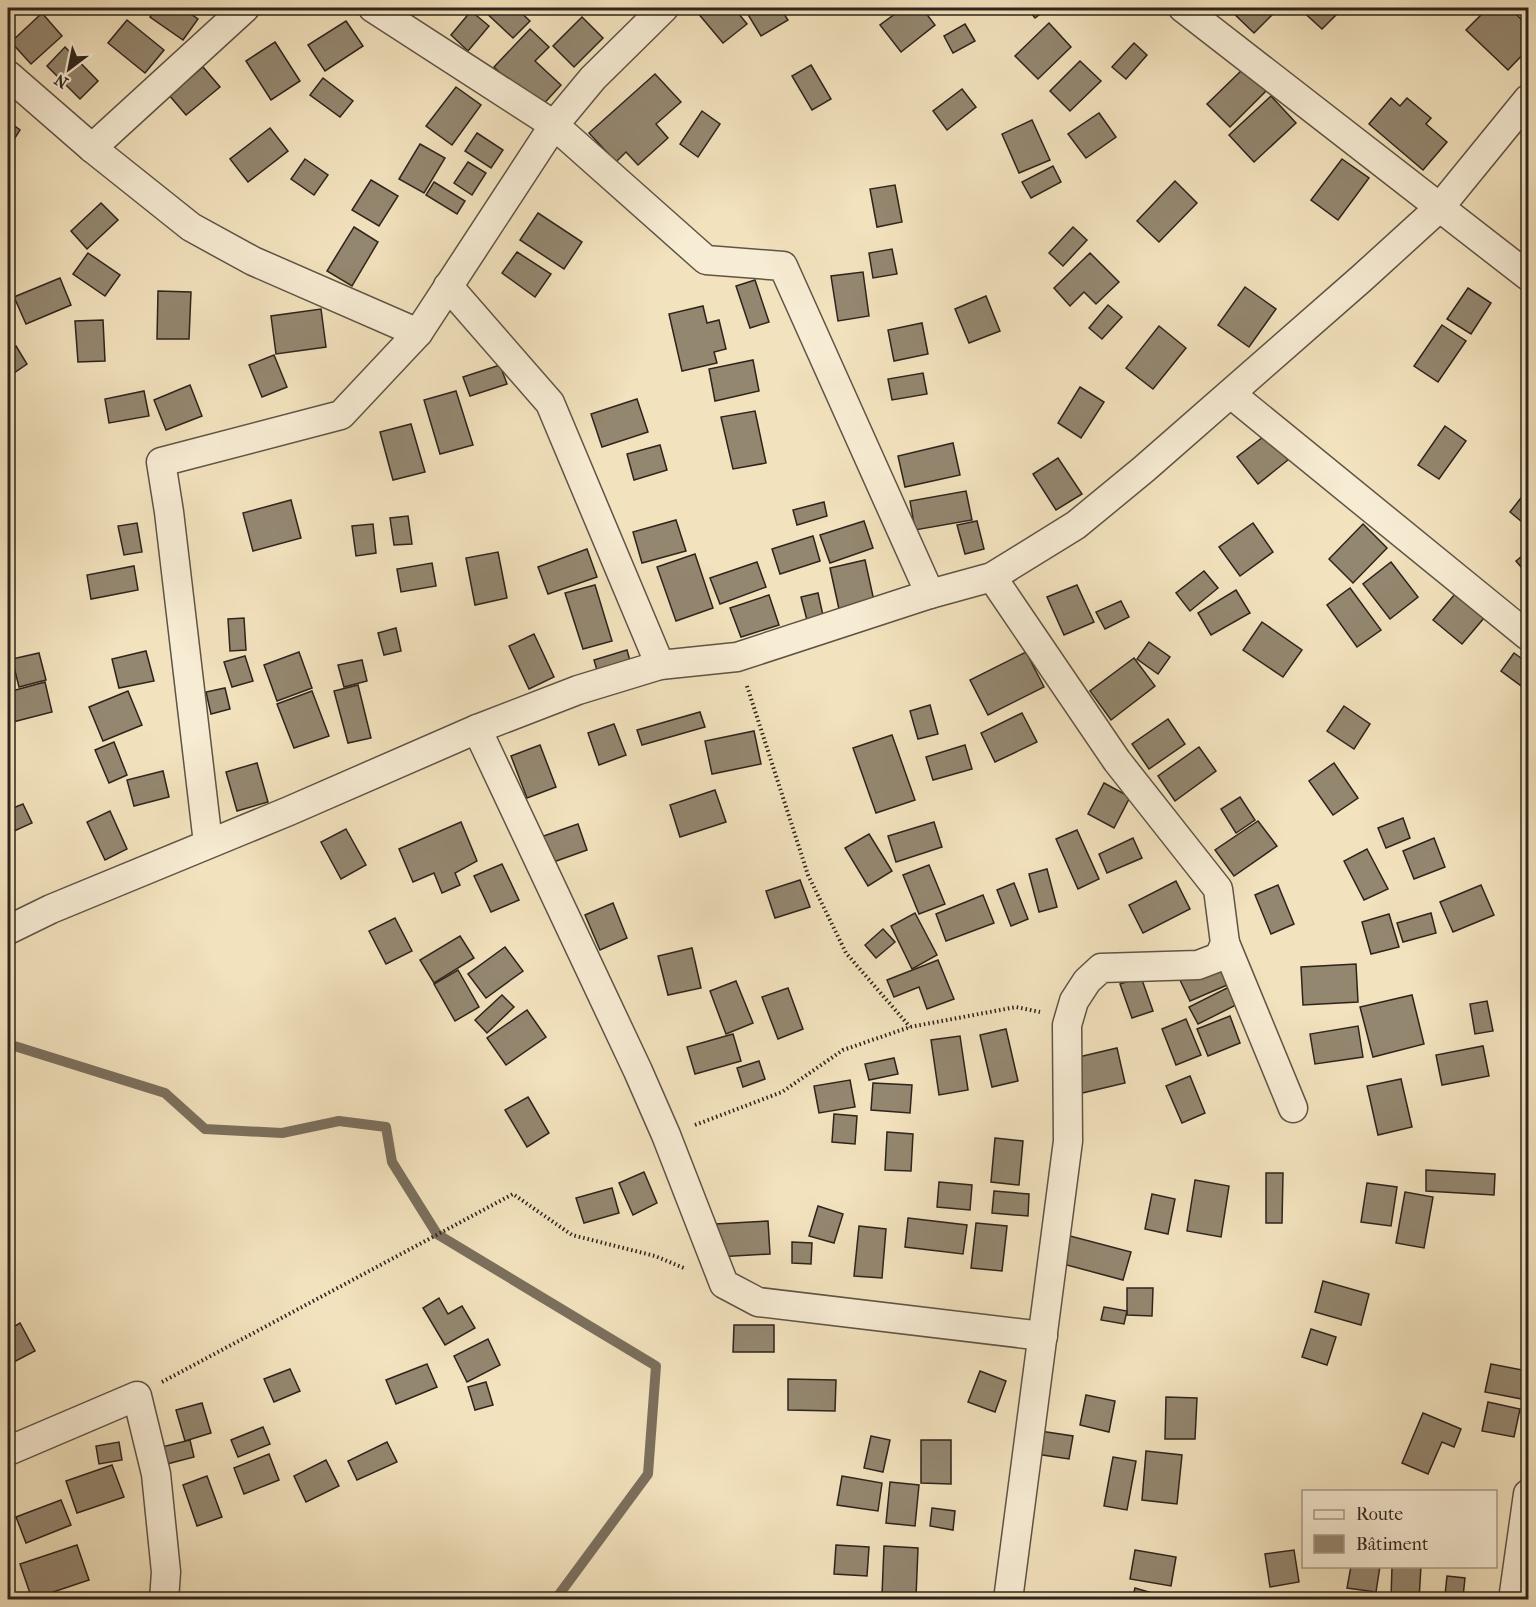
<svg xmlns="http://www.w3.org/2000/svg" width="1536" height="1607" font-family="'IM FELL French Canon',serif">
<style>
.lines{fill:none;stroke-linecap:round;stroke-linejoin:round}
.stream{stroke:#7b6f5d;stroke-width:10}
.building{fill:#948770;stroke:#2e241d;stroke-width:1.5}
.street-casing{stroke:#5f5445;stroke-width:31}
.path{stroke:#2e241d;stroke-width:4;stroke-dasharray:1.5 3;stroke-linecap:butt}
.street{stroke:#f7ecd4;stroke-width:28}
</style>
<rect width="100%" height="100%" fill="#f2e2bd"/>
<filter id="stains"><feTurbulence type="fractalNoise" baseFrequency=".00333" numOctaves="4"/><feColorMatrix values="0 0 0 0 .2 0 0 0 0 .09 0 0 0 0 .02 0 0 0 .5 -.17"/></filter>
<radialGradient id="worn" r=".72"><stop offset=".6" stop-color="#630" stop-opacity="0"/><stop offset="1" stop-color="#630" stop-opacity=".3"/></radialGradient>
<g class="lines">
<!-- stream -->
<path class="stream" d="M8 1044 165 1093 205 1129 282 1133 339 1121 386 1127 392 1162 437 1234 656 1366 648 1474 555 1600"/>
</g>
<!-- building -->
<g class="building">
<path d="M157 8H182L198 19 183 40 150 17Z"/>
<path d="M481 8H516L530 21 513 38Z"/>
<path d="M702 8H734L747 24 723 43 697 12Z"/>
<path d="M744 8H780L788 20 761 36Z"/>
<path d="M903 8H922L935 25 901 52 880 25Z"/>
<path d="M1027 8H1048L1035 18Z"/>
<path d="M1228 8H1273L1276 11 1254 33Z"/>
<path d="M1299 8H1343L1322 29Z"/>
<path d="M1488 8H1510L1528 26V49L1508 70 1466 30Z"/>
<path d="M471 11 489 26 468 51 451 35Z"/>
<path d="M42 13 62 36 31 64 11 42Z"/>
<path d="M582 17 603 38 574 67 553 46Z"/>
<path d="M127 20 164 50 145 73 108 43Z"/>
<path d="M346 21 363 46 325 71 308 45Z"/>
<path d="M1049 23 1071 47 1038 79 1015 56Z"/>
<path d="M965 24 975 41 953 53 944 36Z"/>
<path d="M530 29 549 47 535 61 561 85 538 110 494 67Z"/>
<path d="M275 42 300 81 271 100 246 61Z"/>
<path d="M1134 43 1147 55 1126 79 1112 67Z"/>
<path d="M65 47 98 81 80 99 47 66Z"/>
<path d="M1080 61 1101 81 1070 111 1050 91Z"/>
<path d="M811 65 831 99 812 110 792 76Z"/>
<path d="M203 67 220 87 186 115 169 95Z"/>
<path d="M1243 69 1266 91 1230 127 1207 104Z"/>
<path d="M655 74 681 102 656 124 668 138 638 165 626 152 616 162 589 133Z"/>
<path d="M323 78 353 101 340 117 310 95Z"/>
<path d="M456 87 481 105 452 145 426 126Z"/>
<path d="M962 89 976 107 947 130 933 111Z"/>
<path d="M1271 96 1296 123 1254 162 1229 135Z"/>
<path d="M1391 98 1400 106 1407 98 1431 118 1426 124 1447 142 1423 170 1369 124Z"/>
<path d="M702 111 720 124 698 157 680 144Z"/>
<path d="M1099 113 1116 137 1086 158 1068 134Z"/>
<path d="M1032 120 1050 160 1019 173 1002 134Z"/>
<path d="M8 121 20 130 8 149Z"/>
<path d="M270 128 288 151 248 182 230 159Z"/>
<path d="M477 133 503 150 491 168 465 151Z"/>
<path d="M420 144 445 158 424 193 399 179Z"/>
<path d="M305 159 328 175 314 195 291 179Z"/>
<path d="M1342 159 1369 178 1338 220 1311 200Z"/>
<path d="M468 162 486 173 472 195 454 183Z"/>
<path d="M1053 166 1061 182 1031 198 1022 182Z"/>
<path d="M371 180 398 196 379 226 352 210Z"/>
<path d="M1175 181 1197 203 1159 242 1137 221Z"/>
<path d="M434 182 465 201 457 214 426 195Z"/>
<path d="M895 185 902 222 877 227 870 189Z"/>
<path d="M101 203 118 220 87 249 71 231Z"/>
<path d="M538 213 582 242 564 269 520 240Z"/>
<path d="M354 227 378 242 352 286 327 271Z"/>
<path d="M1073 227 1087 240 1063 266 1049 253Z"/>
<path d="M892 249 897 274 873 278 869 253Z"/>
<path d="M517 252 551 274 535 297 502 273Z"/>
<path d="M88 253 120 275 105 296 73 274Z"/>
<path d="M1090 253 1119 282 1096 304 1084 292 1070 306 1054 288Z"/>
<path d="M863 272 869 316 838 321 831 276Z"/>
<path d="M60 278 71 305 26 324 14 297Z"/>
<path d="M755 280 769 322 750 328 736 286Z"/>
<path d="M1245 287 1276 309 1249 347 1218 325Z"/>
<path d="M1468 288 1491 303 1471 334 1447 319Z"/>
<path d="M158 291 191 292 189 339H157Z"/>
<path d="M986 296 1000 331 969 343 955 309Z"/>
<path d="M1108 305 1122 317 1102 339 1089 328Z"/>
<path d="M703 306 707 323 719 320 726 349 714 352 717 363 682 371 669 314Z"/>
<path d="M321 309 326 347 276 354 271 316Z"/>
<path d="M103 320 105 361 78 362 75 321Z"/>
<path d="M922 323 928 354 894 361 888 330Z"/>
<path d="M1442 325 1466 341 1438 382 1414 366Z"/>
<path d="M1159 326 1186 348 1153 389 1126 368Z"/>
<path d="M16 346 27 364 8 377V351Z"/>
<path d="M274 355 287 387 262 397 249 365Z"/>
<path d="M753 360 759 391 715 401 709 369Z"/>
<path d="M500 365 507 384 470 396 463 377Z"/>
<path d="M923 373 927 394 892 400 888 379Z"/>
<path d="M190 385 202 416 166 430 154 400Z"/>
<path d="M1080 387 1104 402 1081 438 1058 423Z"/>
<path d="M144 391 149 416 109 423 105 399Z"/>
<path d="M456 391 473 445 440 454 424 400Z"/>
<path d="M637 399 648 432 602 447 591 414Z"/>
<path d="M755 411 766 463 733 469 721 417Z"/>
<path d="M411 424 425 472 393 480 380 432Z"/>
<path d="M1445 426 1466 441 1439 479 1418 465Z"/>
<path d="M1267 434 1288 460 1258 484 1237 457Z"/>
<path d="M953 443 960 475 905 487 898 456Z"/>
<path d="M660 445 667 470 634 480 627 454Z"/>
<path d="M1058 458 1082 494 1056 510 1033 474Z"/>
<path d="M1528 489V527L1510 512Z"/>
<path d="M966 491 972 520 915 530 910 501Z"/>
<path d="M291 500 301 538 253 551 243 513Z"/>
<path d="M824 502 827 516 797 525 793 510Z"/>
<path d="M408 516 412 544 394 545 390 518Z"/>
<path d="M676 520 686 551 642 563 633 532Z"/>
<path d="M864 521 873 548 830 563 820 535Z"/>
<path d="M977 521 984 549 965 554 957 525Z"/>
<path d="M137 523 142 552 124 555 118 526Z"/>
<path d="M1253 523 1273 552 1240 576 1219 547Z"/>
<path d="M373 524 376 553 356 556 352 526Z"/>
<path d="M1363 524 1387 548 1353 583 1329 559Z"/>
<path d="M813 536 820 561 780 574 772 549Z"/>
<path d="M587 549 597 577 548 594 538 567Z"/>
<path d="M1528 551V575L1516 561Z"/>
<path d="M498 552 507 598 475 605 466 558Z"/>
<path d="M695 554 713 608 676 621 657 567Z"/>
<path d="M865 560 874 601 839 609 830 568Z"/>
<path d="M757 562 766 587 720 604 710 578Z"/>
<path d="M1391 562 1418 597 1390 619 1363 584Z"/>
<path d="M432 563 436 586 401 592 397 569Z"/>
<path d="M134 566 138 590 91 599 87 575Z"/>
<path d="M1204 571 1218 588 1190 611 1176 593Z"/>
<path d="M595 585 612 641 583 649 565 593Z"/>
<path d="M1077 585 1094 622 1064 635 1047 597Z"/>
<path d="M1350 588 1381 630 1357 647 1327 605Z"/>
<path d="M1236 590 1250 613 1211 635 1198 613Z"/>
<path d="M818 593 824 620 808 624 801 597Z"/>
<path d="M1455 594 1484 618 1462 644 1433 620Z"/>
<path d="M769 595 779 625 741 637 730 608Z"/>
<path d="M1121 601 1129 617 1105 629 1096 612Z"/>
<path d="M244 618 246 650 230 651 228 619Z"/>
<path d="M1262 622 1302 650 1283 677 1243 650Z"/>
<path d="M396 628 401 651 384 655 378 633Z"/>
<path d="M534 634 554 677 529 689 509 646Z"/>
<path d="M1149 642 1170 657 1158 674 1137 659Z"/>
<path d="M627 650 632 668 599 677 594 660Z"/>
<path d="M146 651 154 681 119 688 112 659Z"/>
<path d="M299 652 312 688 277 701 264 665Z"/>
<path d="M1026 652 1044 687 988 715 970 680Z"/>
<path d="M39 653 46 680 19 687 12 659Z"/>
<path d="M1514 653 1528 663V691L1501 671Z"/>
<path d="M245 656 253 681 232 687 224 662Z"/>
<path d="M1134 658 1155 686 1111 720 1090 691Z"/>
<path d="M362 660 367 681 344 687 338 665Z"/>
<path d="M45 682 52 712 9 723 8 692Z"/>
<path d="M358 685 371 738 348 743 334 691Z"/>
<path d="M225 688 230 709 211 714 206 692Z"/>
<path d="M128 691 142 725 103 741 89 707Z"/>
<path d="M312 691 329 736 294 748 277 704Z"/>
<path d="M930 705 938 734 918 739 910 711Z"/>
<path d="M1344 706 1370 724 1354 749 1327 731Z"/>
<path d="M700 712 705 727 642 745 637 730Z"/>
<path d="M1022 713 1037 742 995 762 981 733Z"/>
<path d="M1168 719 1185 744 1149 769 1132 744Z"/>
<path d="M614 724 626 755 599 765 588 733Z"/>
<path d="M754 731 761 764 712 774 705 741Z"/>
<path d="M892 735 915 800 876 813 853 748Z"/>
<path d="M114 742 127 775 109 783 95 750Z"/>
<path d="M540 745 556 787 527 798 511 756Z"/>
<path d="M965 745 972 769 933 780 926 757Z"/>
<path d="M1199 747 1216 771 1175 801 1158 776Z"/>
<path d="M257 763 268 802 237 811 226 772Z"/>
<path d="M1334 763 1358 798 1333 815 1309 781Z"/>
<path d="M163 771 169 797 134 806 127 780Z"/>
<path d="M1104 783 1130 797 1114 828 1088 814Z"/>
<path d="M715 790 726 822 680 837 670 805Z"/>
<path d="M1240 797 1255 820 1236 833 1221 809Z"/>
<path d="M23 804 32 823 12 832 8 822V810Z"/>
<path d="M110 811 127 849 105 860 87 822Z"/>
<path d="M1403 818 1410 838 1386 848 1378 828Z"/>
<path d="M1258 821 1277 846 1234 876 1215 850Z"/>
<path d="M461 822 477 861 455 873 460 885 442 893 434 873 413 882 399 849Z"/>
<path d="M934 822 942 847 896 862 888 836Z"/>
<path d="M578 824 587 850 548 864 538 838Z"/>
<path d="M346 829 366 865 341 879 321 842Z"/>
<path d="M1077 830 1099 879 1078 889 1056 839Z"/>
<path d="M869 834 892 871 868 886 845 848Z"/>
<path d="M1133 838 1142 858 1107 873 1099 854Z"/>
<path d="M1434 838 1445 867 1414 879 1403 851Z"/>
<path d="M1367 849 1388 889 1364 900 1344 861Z"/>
<path d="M502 864 519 900 491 912 474 876Z"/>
<path d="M929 865 945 904 919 914 903 875Z"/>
<path d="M1047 869 1057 907 1039 912 1029 874Z"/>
<path d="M800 880 810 907 775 918 766 891Z"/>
<path d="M1176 881 1190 909 1143 933 1129 905Z"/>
<path d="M1014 883 1028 919 1011 926 997 890Z"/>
<path d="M1278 885 1294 924 1271 934 1255 895Z"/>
<path d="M1481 885 1494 915 1453 932 1440 902Z"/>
<path d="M983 895 994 923 946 941 936 914Z"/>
<path d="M613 903 627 938 600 950 585 915Z"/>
<path d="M915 913 937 955 912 969 891 926Z"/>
<path d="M1431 913 1436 933 1403 942 1397 923Z"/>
<path d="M1389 914 1399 947 1371 954 1362 922Z"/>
<path d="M395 918 412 951 386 964 369 931Z"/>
<path d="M883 929 895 942 876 958 865 945Z"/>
<path d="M460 936 474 958 434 983 420 960Z"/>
<path d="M505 947 523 971 486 998 468 974Z"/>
<path d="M692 948 701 988 668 995 658 956Z"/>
<path d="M938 960 954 999 927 1009 919 987 894 997 887 980Z"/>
<path d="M1225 960 1234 982 1190 1001 1180 980Z"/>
<path d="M1356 964 1358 1002 1303 1005 1301 967Z"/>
<path d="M458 970 479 1007 455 1021 434 984Z"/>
<path d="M1141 977 1153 1011 1132 1018 1120 984Z"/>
<path d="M736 981 753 1023 726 1034 710 991Z"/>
<path d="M1229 987 1238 1004 1198 1024 1189 1007Z"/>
<path d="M788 988 803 1029 778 1039 762 997Z"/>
<path d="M502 995 514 1007 487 1033 475 1020Z"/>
<path d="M1412 995 1424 1044 1373 1057 1360 1007Z"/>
<path d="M1487 1001 1493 1031 1475 1034 1470 1004Z"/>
<path d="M527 1010 546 1037 506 1065 487 1038Z"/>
<path d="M1230 1016 1240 1043 1208 1056 1197 1029Z"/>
<path d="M1186 1019 1201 1055 1176 1065 1162 1029Z"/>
<path d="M1358 1026 1363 1057 1315 1064 1310 1034Z"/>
<path d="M1006 1029 1018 1081 992 1087 980 1035Z"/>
<path d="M733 1034 741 1061 695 1074 687 1047Z"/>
<path d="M960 1036 968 1090 939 1095 931 1040Z"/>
<path d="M1483 1046 1489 1076 1442 1085 1436 1055Z"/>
<path d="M1117 1048 1125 1083 1078 1094 1070 1059Z"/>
<path d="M894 1058 898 1074 869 1080 865 1064Z"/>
<path d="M759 1061 765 1079 743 1087 737 1068Z"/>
<path d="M1190 1076 1205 1113 1182 1123 1166 1086Z"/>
<path d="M1401 1079 1412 1127 1378 1135 1367 1086Z"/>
<path d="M850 1080 855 1107 819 1113 814 1086Z"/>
<path d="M873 1083 912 1085 910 1113 871 1110Z"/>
<path d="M528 1097 549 1133 527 1147 505 1110Z"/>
<path d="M834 1114 857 1116 855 1144 832 1142Z"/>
<path d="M887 1132 913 1134 911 1171 885 1170Z"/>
<path d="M995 1138 1023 1141 1019 1185 991 1182Z"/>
<path d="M1426 1170 1495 1174 1494 1195 1426 1191Z"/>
<path d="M644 1172 657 1203 633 1215 619 1183Z"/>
<path d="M1266 1173H1283L1282 1223H1266Z"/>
<path d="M1195 1180 1229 1186 1221 1237 1187 1231Z"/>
<path d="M939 1182 972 1185 970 1210 937 1207Z"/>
<path d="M1367 1183 1397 1187 1391 1226 1361 1222Z"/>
<path d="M612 1188 619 1213 584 1223 576 1198Z"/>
<path d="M994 1191 1029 1194 1028 1216 992 1213Z"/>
<path d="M1405 1192 1433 1197 1424 1248 1396 1243Z"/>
<path d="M1152 1194 1175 1199 1168 1234 1145 1229Z"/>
<path d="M818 1206 843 1214 834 1243 809 1236Z"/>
<path d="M908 1218 967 1225 963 1254 905 1247Z"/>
<path d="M768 1221 770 1254 717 1257 715 1224Z"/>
<path d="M976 1223 1007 1226 1002 1271 971 1268Z"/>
<path d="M859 1226 886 1229 882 1278 854 1276Z"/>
<path d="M1070 1236 1131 1252 1123 1280 1063 1264Z"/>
<path d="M792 1242 812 1243 811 1264 792 1263Z"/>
<path d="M1323 1281 1369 1294 1361 1325 1315 1312Z"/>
<path d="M1127 1288H1153L1152 1316 1127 1315Z"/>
<path d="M1528 1295V1315L1523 1314Z"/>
<path d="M439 1298 448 1314 462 1306 475 1328 445 1345 423 1308Z"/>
<path d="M1104 1307 1127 1311 1124 1324 1101 1320Z"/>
<path d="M20 1323 35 1351 8 1365V1330Z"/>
<path d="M734 1325H774V1352H733Z"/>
<path d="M1311 1329 1336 1337 1327 1365 1302 1357Z"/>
<path d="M488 1339 500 1365 467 1382 454 1356Z"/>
<path d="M427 1364 437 1387 396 1404 386 1380Z"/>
<path d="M1491 1364 1527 1371 1522 1399 1485 1392Z"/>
<path d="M290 1369 300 1391 274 1402 264 1379Z"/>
<path d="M980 1371 1006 1381 995 1412 968 1402Z"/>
<path d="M788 1379 836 1380 835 1411 788 1410Z"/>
<path d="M486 1382 493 1405 475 1410 468 1387Z"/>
<path d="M1086 1395 1115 1401 1109 1432 1080 1425Z"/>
<path d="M1166 1397 1197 1398 1195 1439H1165Z"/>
<path d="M1488 1402 1520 1409 1514 1437 1482 1431Z"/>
<path d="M202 1403 211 1433 185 1441 176 1410Z"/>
<path d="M1423 1413 1461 1429 1454 1447 1442 1442 1428 1474 1402 1463Z"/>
<path d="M263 1427 270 1444 238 1457 231 1440Z"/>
<path d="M1040 1431 1073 1436 1069 1459 1036 1454Z"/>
<path d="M871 1436 890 1440 883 1472 864 1468Z"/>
<path d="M190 1440 194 1457 167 1464 162 1447Z"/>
<path d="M921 1440H951V1484L921 1483Z"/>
<path d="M119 1442 122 1460 99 1464 96 1446Z"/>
<path d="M387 1442 397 1462 357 1480 348 1461Z"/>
<path d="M1146 1451 1182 1455 1177 1504 1142 1500Z"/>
<path d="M269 1454 279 1480 244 1494 234 1468Z"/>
<path d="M1113 1457 1136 1461 1127 1510 1104 1506Z"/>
<path d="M326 1460 339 1486 306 1502 294 1476Z"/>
<path d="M112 1465 124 1497 77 1513 66 1481Z"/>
<path d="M207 1476 222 1517 197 1526 183 1485Z"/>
<path d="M842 1476 882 1483 878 1511 837 1505Z"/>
<path d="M890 1482 919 1485 915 1526 886 1523Z"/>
<path d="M61 1500 71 1525 26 1543 16 1517Z"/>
<path d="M932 1508 955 1511 953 1530 930 1526Z"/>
<path d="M77 1545 89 1580 32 1599 20 1564Z"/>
<path d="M836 1545 869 1547 867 1576 834 1574Z"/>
<path d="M884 1546 918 1548 916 1597 882 1595Z"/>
<path d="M1135 1550 1176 1557 1171 1586 1130 1579Z"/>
<path d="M1294 1550 1299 1582 1270 1587 1265 1554Z"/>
<path d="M1351 1566H1380L1376 1592 1347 1588Z"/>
<path d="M1392 1566H1421L1419 1600 1391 1599Z"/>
<path d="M1447 1576 1465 1578 1463 1597 1445 1595Z"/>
<path d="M1135 1588 1159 1595 1158 1600H1132Z"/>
</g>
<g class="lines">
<!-- street casing -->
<g class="street-casing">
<g id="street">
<path d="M373 8 554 125 706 260 783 266 930 594"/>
<path d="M1183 8 1528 276"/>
<path d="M8 75 92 148 191 227 253 261 418 333"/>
<path d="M92 148 245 8"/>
<path d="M448 286 550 403 660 665"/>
<path d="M1231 394 1528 636"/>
<path d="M992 577 1117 761 1218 889 1225 943 1219 957 1198 965 1101 968 1087 981 1074 1001 1067 1025 1068 1141 1008 1600"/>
<path d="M477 729 638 1071 666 1135 724 1284 758 1302 1043 1336"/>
<path d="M208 843 169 512 161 462 341 415 418 333 554 125 593 78 664 8"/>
<path d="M8 930 51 909 289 811 477 729 578 690 660 665 737 657 930 594 992 577 1076 525 1144 469 1362 278 1440 207 1528 99"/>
<path d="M1225 943 1293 1108"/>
<path d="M8 1451 137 1396 156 1474 166 1572 164 1600"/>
<path d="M1513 1600 1528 1494"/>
</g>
</g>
<!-- path -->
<g class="path">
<path d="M747 686 808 875 846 953 910 1027"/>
<path d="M695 1125 782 1092 843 1050 910 1027 1016 1007 1040 1012"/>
<path d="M162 1382 513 1194 572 1235 655 1256 684 1268"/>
</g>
<!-- street -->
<use href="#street" class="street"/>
</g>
<!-- margin -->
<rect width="1536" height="1607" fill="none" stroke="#f2e2bd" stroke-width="30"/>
<rect x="9" y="9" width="1518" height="1589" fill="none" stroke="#2e241d" stroke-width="3"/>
<rect x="15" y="15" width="1506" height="1577" fill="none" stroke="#2e241d" stroke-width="1.5"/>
<!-- legend -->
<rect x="1302" y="1490" width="195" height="78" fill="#f7ecd4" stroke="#a79c8b" stroke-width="1.5"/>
<rect x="1314" y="1510" width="30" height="9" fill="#f7ecd4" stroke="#a79c8b" stroke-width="1.5"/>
<text x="1356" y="1520" font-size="18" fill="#2e241d">Route</text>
<rect x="1314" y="1535" width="30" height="18" fill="#948770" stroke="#a79c8b" stroke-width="1.5"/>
<text x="1356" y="1550" font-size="18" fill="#2e241d">Bâtiment</text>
<!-- north arrow -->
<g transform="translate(69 69) rotate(212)" stroke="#f7ecd4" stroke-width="4.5" paint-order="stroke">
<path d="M0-4.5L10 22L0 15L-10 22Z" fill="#2e241d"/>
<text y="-9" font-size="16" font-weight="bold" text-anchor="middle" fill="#2e241d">N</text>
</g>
<rect width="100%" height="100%" filter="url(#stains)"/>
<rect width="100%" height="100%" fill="url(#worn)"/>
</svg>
